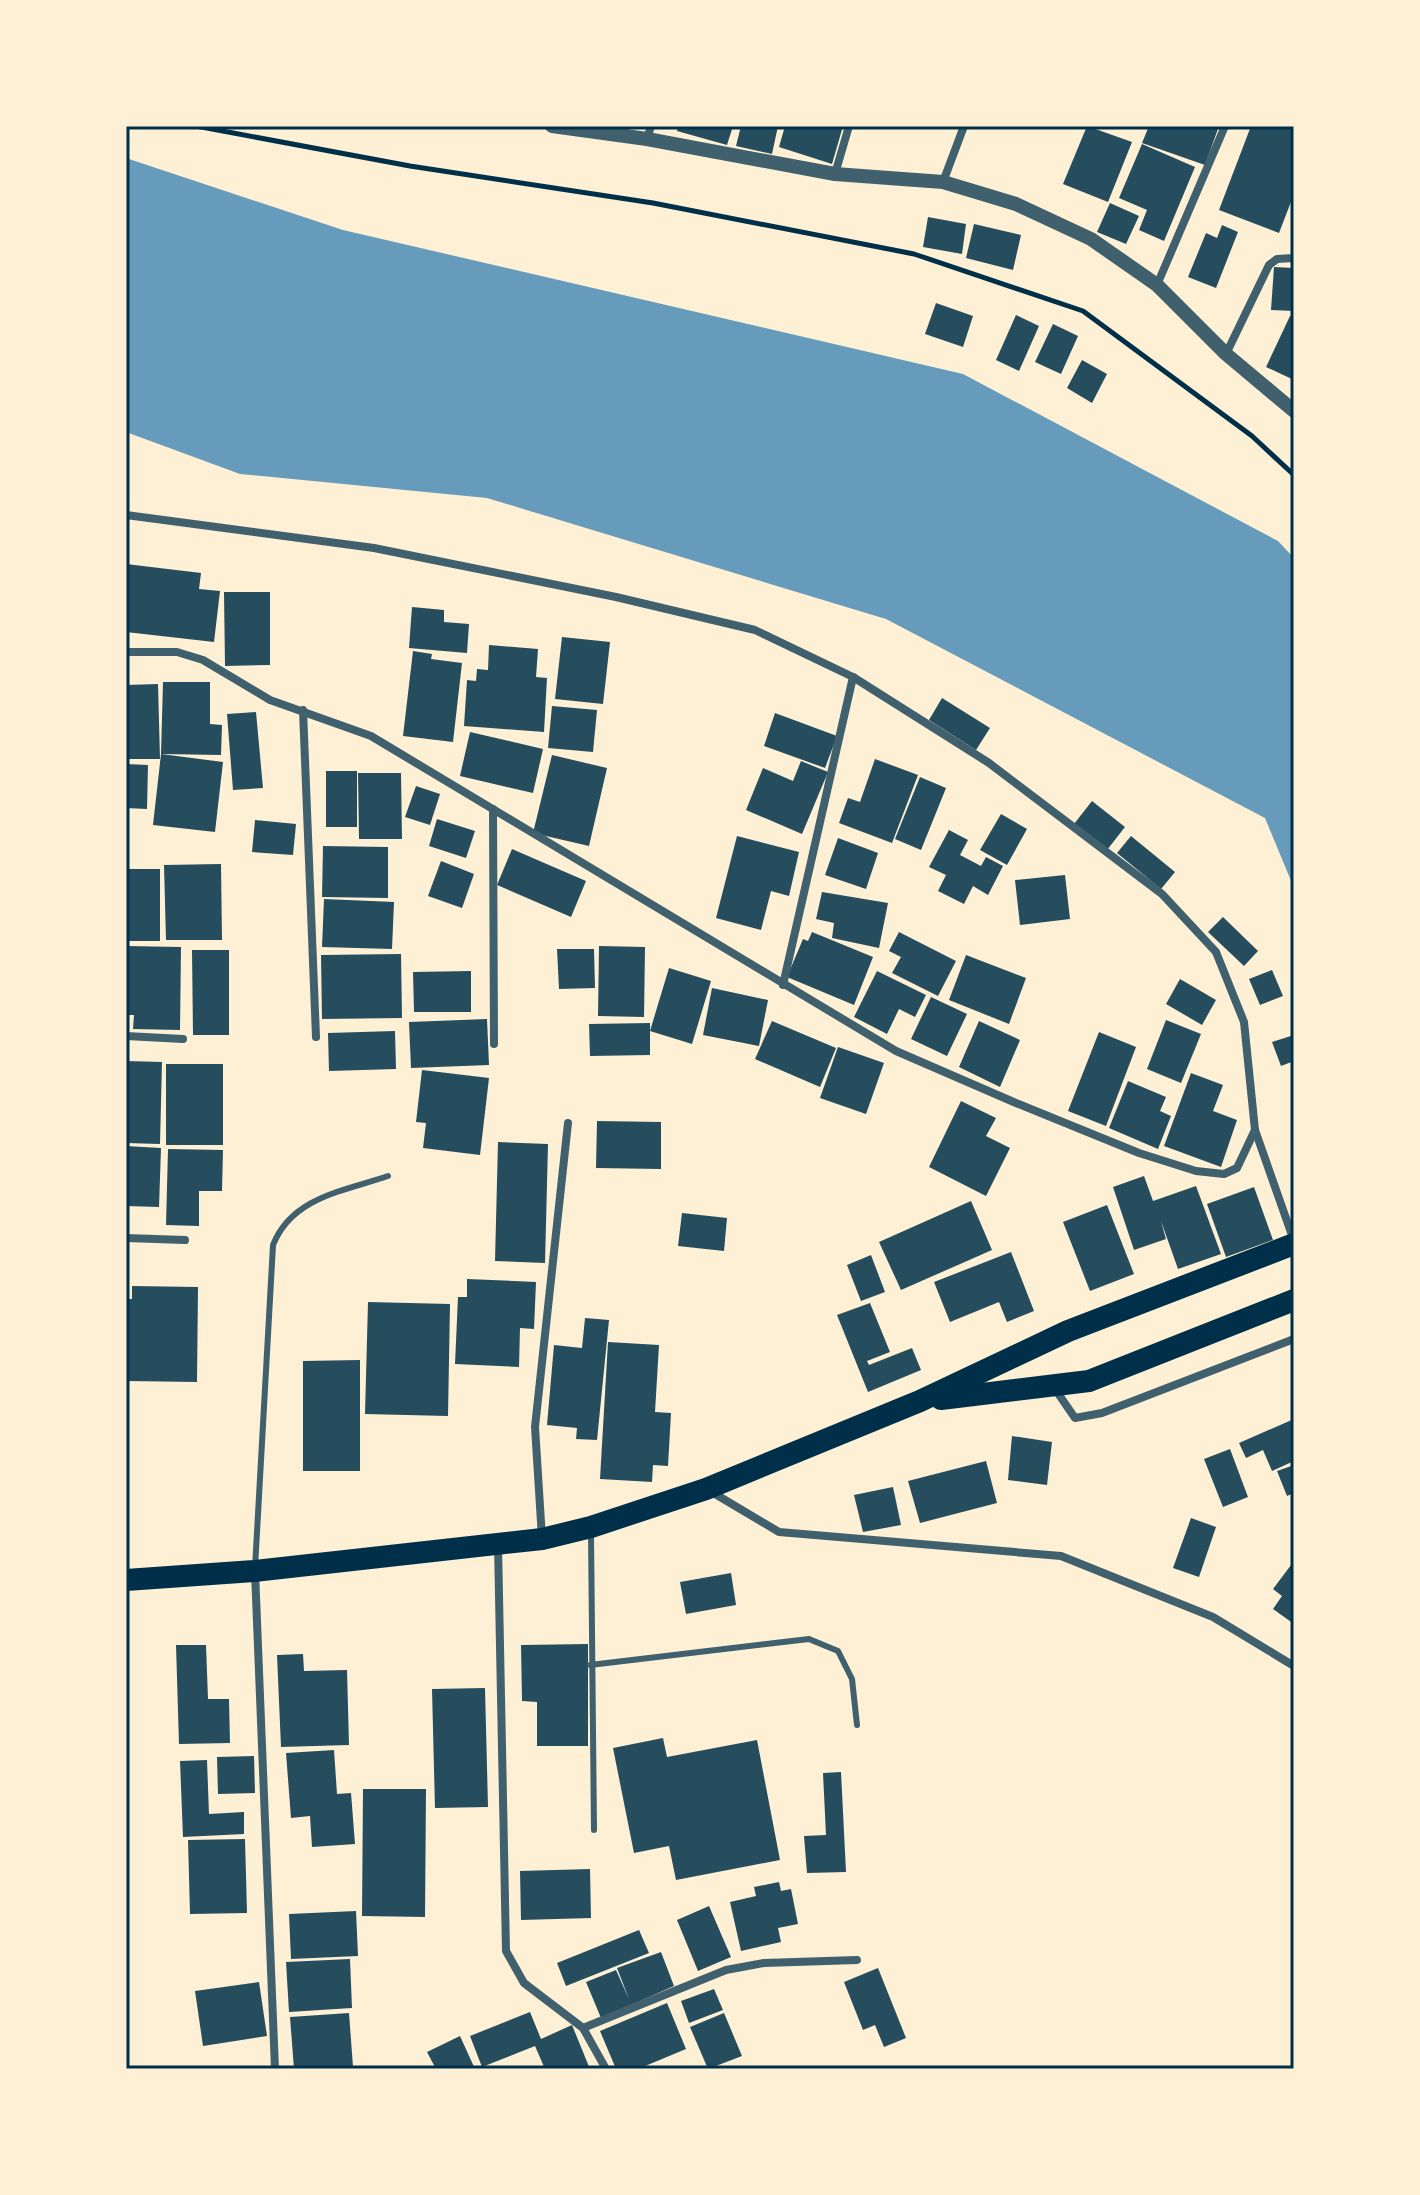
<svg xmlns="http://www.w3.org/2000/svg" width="1420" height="2195" font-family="'Public Sans',sans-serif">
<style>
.water{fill:#669bbc}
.building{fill:#264d5e}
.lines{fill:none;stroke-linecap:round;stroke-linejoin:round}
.path{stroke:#003049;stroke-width:5}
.service{stroke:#3f606c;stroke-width:6}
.minor{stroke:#3f606c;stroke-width:8}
.tertiary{stroke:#3f606c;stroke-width:14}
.trunk{stroke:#003049;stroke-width:22}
.neatline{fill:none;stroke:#003049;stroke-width:3}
</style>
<rect width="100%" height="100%" fill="#fdf0d5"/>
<!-- water -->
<path class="water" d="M126 158 343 230 963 374 1278 541 1294 558V888L1265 818 886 619 487 498 240 474 126 432Z"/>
<!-- building -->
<g class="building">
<path d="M678 126H733L727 145 677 131Z"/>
<path d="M741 126H778L772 154 736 146Z"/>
<path d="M785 126H843L832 164 779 147Z"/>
<path d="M1087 126 1132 142 1108 202 1063 184Z"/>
<path d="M1149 126H1219L1205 165 1142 143Z"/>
<path d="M1251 126H1294V194L1279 233 1219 210Z"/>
<path d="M1142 144 1195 167 1164 241 1139 230 1147 210 1119 198Z"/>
<path d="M1110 203 1139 216 1126 244 1097 232Z"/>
<path d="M928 217 966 224 962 254 923 247Z"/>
<path d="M974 224 1021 235 1013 270 966 258Z"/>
<path d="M1222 225 1238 232 1216 288 1188 277 1206 233 1217 238Z"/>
<path d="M1274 267 1294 268V311L1271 310Z"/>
<path d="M936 303 973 316 963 347 925 334Z"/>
<path d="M1016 315 1039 326 1019 371 996 360Z"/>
<path d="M1290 316 1294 318V380L1266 367Z"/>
<path d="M1053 324 1078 336 1061 374 1035 362Z"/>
<path d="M1082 360 1107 374 1092 403 1067 388Z"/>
<path d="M126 564 201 573 199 589 220 591 214 642 126 632Z"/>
<path d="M224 592H270V665L225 666Z"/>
<path d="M412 607 444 610V622L469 624 467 653 409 648Z"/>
<path d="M562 637 610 642 603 704 555 699Z"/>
<path d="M489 645 538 649 536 677 547 678 544 732 464 726 467 680 476 681 477 669 488 670Z"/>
<path d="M413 651 432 654 431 659 462 663 453 742 403 736Z"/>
<path d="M163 682H210V724L222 725 221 755 161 754Z"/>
<path d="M158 684 160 759H126V685Z"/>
<path d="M942 698 990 728 976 750 929 720Z"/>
<path d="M552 706 597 710 593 752 548 748Z"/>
<path d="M256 712 263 788 233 790 227 714Z"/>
<path d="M775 713 837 736 825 768 764 746Z"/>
<path d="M470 732 543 749 533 793 460 776Z"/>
<path d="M161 754 223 762 215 832 153 825Z"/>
<path d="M552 755 607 768 589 846 533 833Z"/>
<path d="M875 759 918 775 892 843 839 823 848 798 860 802Z"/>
<path d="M801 761 828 772 802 834 746 810 763 768 793 781Z"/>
<path d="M126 764 148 765 147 809 126 808Z"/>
<rect x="326" y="771" width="31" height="56"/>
<path d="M358 773H401L402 839H359Z"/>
<path d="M920 777 946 788 921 850 895 839Z"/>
<path d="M416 786 440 794 430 825 405 817Z"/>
<path d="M1092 801 1125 827 1107 850 1074 824Z"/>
<path d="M1001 814 1027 829 1007 865 980 850Z"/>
<path d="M437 819 475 831 466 858 429 846Z"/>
<path d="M255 820 296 824 293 855 252 852Z"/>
<path d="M949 830 968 840 960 855 981 866 986 857 1003 866 988 895 973 886 964 904 938 891 946 875 929 867Z"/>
<path d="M737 836 799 852 789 896 771 891 761 930 716 918Z"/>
<path d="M1131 836 1175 872 1161 889 1117 853Z"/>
<path d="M838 838 878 853 866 889 825 875Z"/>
<path d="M323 846 388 847V898L322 897Z"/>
<path d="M512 849 586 881 571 917 497 885Z"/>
<path d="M441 861 474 874 462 908 428 896Z"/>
<path d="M221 864 222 940H166L164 865Z"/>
<rect x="126" y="869" width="34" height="72"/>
<path d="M1065 875 1070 919 1020 925 1015 880Z"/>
<path d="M822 892 888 903 879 948 832 938 834 923 816 919Z"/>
<path d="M324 899 394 902 392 949 322 947Z"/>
<path d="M1223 917 1258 951 1244 966 1208 932Z"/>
<path d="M812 932 873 957 854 1005 787 977 803 939 808 941Z"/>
<path d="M899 932 956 961 938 996 892 973 901 957 889 951Z"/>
<path d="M126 946 181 947 180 1030 133 1029 134 1015H126Z"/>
<path d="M599 946 645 947 644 1017 598 1016Z"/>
<path d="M557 949H594L595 988 559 989Z"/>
<path d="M192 950H229V1035H193Z"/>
<path d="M401 954 402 1018 322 1019 321 955Z"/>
<path d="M966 955 1026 978 1009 1024 949 1000Z"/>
<path d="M669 968 711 981 692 1044 650 1031V1055L590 1056 589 1024 650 1023V1031Z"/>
<path d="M1272 970 1283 996 1260 1005 1249 979Z"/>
<path d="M471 971V1012H414L413 972Z"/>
<path d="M877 971 926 995 915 1017 899 1009 887 1034 854 1017Z"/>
<path d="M1180 979 1216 1000 1202 1025 1166 1004Z"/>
<path d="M712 988 768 1000 759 1046 703 1035Z"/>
<path d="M931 997 967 1014 947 1056 911 1039Z"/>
<path d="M487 1019 489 1065 411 1068 409 1022Z"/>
<path d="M1166 1020 1201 1034 1181 1083 1147 1069Z"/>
<path d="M772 1021 836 1048 820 1087 755 1059Z"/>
<path d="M979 1021 1020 1040 1000 1087 959 1067Z"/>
<path d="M395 1031 396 1069 329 1071 328 1033Z"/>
<path d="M1099 1032 1136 1047 1106 1126 1068 1111Z"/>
<path d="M1294 1035V1061L1281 1066 1272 1042Z"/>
<path d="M838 1047 884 1063 866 1114 820 1098Z"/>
<path d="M126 1061 162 1062 160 1144 126 1143Z"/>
<rect x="166" y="1064" width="57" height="81"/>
<path d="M422 1070 489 1078 480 1155 423 1148 426 1123 416 1122Z"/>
<path d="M1191 1073 1223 1085 1213 1111 1237 1120 1221 1167 1164 1146Z"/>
<path d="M1128 1081 1166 1097 1160 1111 1171 1116 1158 1149 1109 1128Z"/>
<path d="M961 1101 996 1118 986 1136 1010 1148 986 1196 929 1167Z"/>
<path d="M597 1121 661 1122V1169L596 1168Z"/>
<path d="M498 1142 548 1144 545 1263 495 1261Z"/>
<path d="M126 1146 161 1148 159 1207 126 1206Z"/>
<path d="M168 1149 223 1150 222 1191H199V1226L166 1225Z"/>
<path d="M1144 1176 1153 1201 1196 1186 1221 1254 1178 1269 1161 1221 1166 1239 1134 1250 1113 1187Z"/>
<path d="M1254 1187 1273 1240 1226 1257 1207 1204Z"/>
<path d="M971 1201 992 1250 901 1290 879 1242Z"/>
<path d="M1107 1205 1134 1274 1090 1291 1063 1222Z"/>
<path d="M682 1213 727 1218 724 1251 678 1246Z"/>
<path d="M1011 1252 1034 1311 1007 1322 999 1302 950 1322 934 1282Z"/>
<path d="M871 1255 885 1292 861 1301 847 1265Z"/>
<path d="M467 1279 536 1282 534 1329 520 1328 519 1367 455 1364 458 1297H467Z"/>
<path d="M132 1286 198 1287 197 1382 126 1381V1299H132Z"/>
<path d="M368 1302 450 1304 448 1416 365 1414Z"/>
<path d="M870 1303 890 1352 867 1361 869 1365 912 1348 921 1370 868 1392 837 1315Z"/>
<path d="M585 1318 609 1320 597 1440 576 1439 577 1428 547 1425 554 1345 582 1348Z"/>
<path d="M608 1342 659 1345 655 1412 671 1413 668 1466 653 1465 652 1482 600 1479Z"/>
<path d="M360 1360V1471H303V1361Z"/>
<path d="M1294 1419V1461L1272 1471 1263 1450 1246 1458 1239 1443Z"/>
<path d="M1012 1436 1052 1442 1047 1485 1008 1480Z"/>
<path d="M1230 1449 1248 1497 1223 1507 1204 1459Z"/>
<path d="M986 1461 997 1503 920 1523 908 1481Z"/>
<path d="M1294 1465V1493L1287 1496 1277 1471Z"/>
<path d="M893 1487 901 1525 863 1532 854 1495Z"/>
<path d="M1191 1518 1216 1527 1199 1577 1173 1568Z"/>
<path d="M1291 1565 1294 1567V1624L1273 1609 1282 1596 1273 1589Z"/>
<path d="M731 1573 736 1605 686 1614 680 1582Z"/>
<path d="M588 1644V1746H537V1702L522 1701 521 1645Z"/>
<path d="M176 1645H206L208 1699H229L230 1743 179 1744Z"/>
<path d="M303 1654 304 1671 347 1670 349 1745 281 1747 277 1655Z"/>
<path d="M485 1688 488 1807 435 1808 432 1689Z"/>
<path d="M663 1738 667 1757 757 1740 780 1860 676 1880 669 1846 634 1853 613 1748Z"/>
<path d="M334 1750 337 1794 351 1793 355 1844 312 1847 310 1816 291 1818 286 1753Z"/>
<path d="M254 1756 255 1793 218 1794 217 1757Z"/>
<path d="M207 1760 209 1814 244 1812V1834L183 1837 180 1761Z"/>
<path d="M841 1772 846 1872 807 1873 804 1836 826 1835 823 1773Z"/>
<path d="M363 1789H426L425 1917 362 1916Z"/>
<path d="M245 1839 247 1913 190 1914 188 1840Z"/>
<path d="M590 1869 591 1918 521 1920 520 1871Z"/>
<path d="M779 1882 781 1891 791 1889 798 1924 778 1928 781 1942 741 1951 730 1902 756 1896 754 1887Z"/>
<path d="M709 1906 731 1957 698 1971 677 1920Z"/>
<path d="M356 1911 358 1956 291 1959 289 1914Z"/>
<path d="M639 1930 649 1953 566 1986 557 1963Z"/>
<path d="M661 1952 674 1986 601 2018 586 1982 616 1970 629 1999 617 1968Z"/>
<path d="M350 1959 352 2008 289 2012 286 1962Z"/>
<path d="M878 1968 906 2038 884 2047 875 2025 863 2030 844 1982Z"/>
<path d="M259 1982 267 2036 203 2046 195 1991Z"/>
<path d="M714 1989 723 2010 689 2023 681 2001Z"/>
<path d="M667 2003 686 2049 638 2069H616L600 2031Z"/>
<path d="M530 2012 541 2039 572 2025 590 2069H545L535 2046 482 2067 470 2036Z"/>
<path d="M349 2013 353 2067 294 2069 290 2017Z"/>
<path d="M724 2013 742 2056 708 2069 690 2027Z"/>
<path d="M460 2036 475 2069H436L427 2052Z"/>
</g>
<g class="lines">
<!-- path -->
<path class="path" d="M196 126 410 166 653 203 914 254 1083 311 1252 436 1294 475"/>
<!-- service -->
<g class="service">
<path d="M591 1533 594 1830"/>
<path d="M255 1568 273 1245C292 1197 344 1191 388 1176"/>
<path d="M590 1665 809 1639 838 1651 852 1679 857 1725"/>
</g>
<!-- minor -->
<g class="minor">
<path d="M647 139 651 126"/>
<path d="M835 174 849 126"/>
<path d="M943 182 964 126"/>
<path d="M1157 285 1225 126"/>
<path d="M1226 354 1269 265 1277 259 1294 258"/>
<path d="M126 515 374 548 616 597 755 630 853 677 989 763 1162 894 1216 952 1244 1022 1255 1130 1294 1241"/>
<path d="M126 652H177L203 660 270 700 371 736 896 1051 1016 1103 1139 1153 1196 1171 1224 1174 1237 1168 1255 1130"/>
<path d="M303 710 316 1037"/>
<path d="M493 809 494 1044"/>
<path d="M783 985 853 677"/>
<path d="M126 1036 183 1039"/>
<path d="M126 1238 185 1240"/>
<path d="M1055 1389 1075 1418 1102 1413 1294 1339"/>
<path d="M710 1491 779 1532 1061 1556 1213 1617 1294 1666"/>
<path d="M542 1538 535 1427 568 1123"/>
<path d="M498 1544 506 1951 524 1983 583 2028 606 2069"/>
<path d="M255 1572 275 2069"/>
<path d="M583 2028 726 1970 764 1963 857 1960"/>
</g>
<!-- tertiary -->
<path class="tertiary" d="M552 126 647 139 835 174 943 182 1016 204 1091 239 1157 285 1226 354 1294 411"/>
<!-- trunk -->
<g class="trunk">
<path d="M941 1399 1089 1381 1294 1300"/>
<path d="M126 1580 254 1571 542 1539 591 1527 706 1489 920 1401 1068 1331 1294 1244"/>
</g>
</g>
<!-- border -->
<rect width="1420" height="2195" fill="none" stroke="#fdf0d5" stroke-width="256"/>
<rect x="128" y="128" width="1164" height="1939" class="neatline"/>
</svg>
